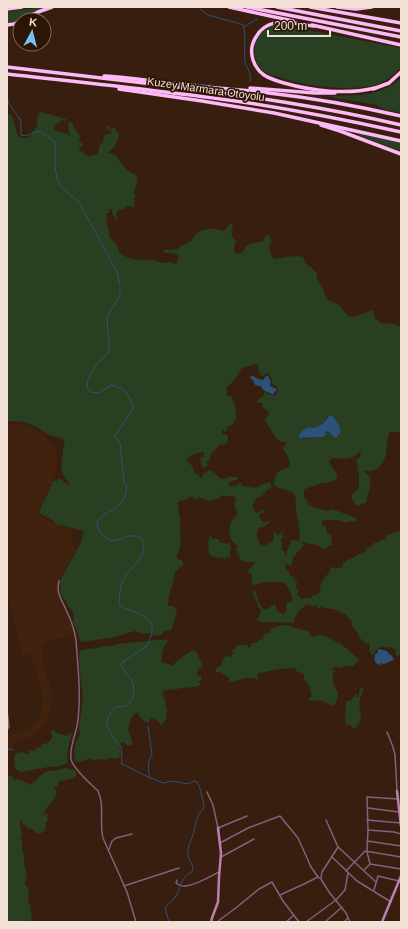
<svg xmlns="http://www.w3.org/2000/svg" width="408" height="929" font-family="Helvetica,sans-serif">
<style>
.built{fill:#41220e}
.green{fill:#283f22;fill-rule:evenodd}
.water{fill:#2c527a}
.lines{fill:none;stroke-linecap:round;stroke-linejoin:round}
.stream{stroke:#2c527a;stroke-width:1}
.street{stroke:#83607f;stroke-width:1.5}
.secondary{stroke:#b981b3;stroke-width:2.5}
.highway{stroke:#feb9f7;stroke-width:3.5}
.labels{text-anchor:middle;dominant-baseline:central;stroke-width:3.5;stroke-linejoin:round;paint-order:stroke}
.street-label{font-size:11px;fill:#f3e1d7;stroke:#2d1505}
</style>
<rect width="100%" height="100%" fill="#371e0e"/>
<!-- built -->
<path class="built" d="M7 424H19L30 427 36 430 46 437 51 443 54 448 57 456V465L56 474 37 514 54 523 71 529 73 531 71 543 76 548 60 579 59 588 60 597 70 615 76 635 47 641 42 648V657L52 694 51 705 49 717 44 725 38 732 30 737 13 742V751H7V734L19 733 32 727 40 716 43 705 42 690 37 673 31 655 30 654 22 656 7 591Z"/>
<!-- green -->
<g class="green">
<path d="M44 7V8L13 23 7 24V12Z"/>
<path d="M280 24H285L286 26 401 48V67C394 75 386 81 376 85 350 92 299 86 274 75L273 77C269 74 264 72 260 68 246 49 259 27 280 24Z"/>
<path d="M401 78V113L383 109 377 106V105L325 96C342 95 362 97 379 91 387 89 395 83 401 78Z"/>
<path d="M41 112 66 119 67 121 62 120 54 126V130C59 132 66 132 70 136 69 132 68 127 68 123L71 122 73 124V127C75 128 79 135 80 137V139L78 141 82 143 83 146 82 147 79 148V150C86 155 90 159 98 153L100 144 103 143V140H105L103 136 108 134H111V132L110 129H107V126H109L112 130 113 128H115L116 132H118L119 136 114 148 107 153 112 154 116 156 125 168 132 173 135 174C142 187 130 187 136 197L134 198V204L135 205 134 207 128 206 123 209 118 210 116 214 117 218 116 220 115 219 112 212V210L111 209 109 210V213H106L107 223 109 233V236L117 245 119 252C122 254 124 256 127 257 131 260 146 261 150 259 154 261 158 260 161 263L171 262 175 264 177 263 179 255 173 253H165L164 252V250L179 249 181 246C185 245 188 242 192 241 195 232 204 228 214 229 217 229 220 231 224 231L230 224H232L233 227 231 232 233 238 236 240 234 249 235 253 237 254 243 252 246 246 252 243 262 242 263 241 266 235H270L272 243 269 245V248C270 251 272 257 274 259 284 258 293 255 303 257L305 263 311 267 317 274V280C320 284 322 287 324 291 325 293 325 295 326 297 329 303 336 302 340 306 345 311 345 317 354 317L372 310H373L375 319 378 320 380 323 384 324 392 323 401 327V432H391L389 433C387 440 387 447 386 455 385 459 382 462 380 466 375 472 370 471 363 471L371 478 369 480 370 483 371 484 367 497V502L360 505H356L352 499V495C360 489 359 486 359 477 359 471 361 475 357 470L359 468 356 465 358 464 356 462 357 459 360 457 361 453 359 452C351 462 343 458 332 458L329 461 330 464 337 474V479L332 482 322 483 305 489 304 490V497L307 500 308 505C315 508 321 509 328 511L331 509C340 511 348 515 356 518V521H350L346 523C339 519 331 520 323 520L322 523V526H326L327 533 332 536 331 539 332 545 328 546V548L323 549C317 542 308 546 303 541L302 542 304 544 301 549 297 552 295 556 293 557C293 561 293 563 290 566L286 563 285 564 286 569 290 572 289 574 290 576 295 577 294 580 298 582 296 584V588L299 591 297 595 299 596 301 599 311 598 313 595H316L321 591 319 585 321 584 322 581 325 578 326 576 329 573 331 568 334 567 337 568 342 567 343 563 347 560 351 559 359 554 366 551 367 548 372 547 373 544 376 542 378 543 380 540H385L386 538V535L392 533 399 531 401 529 400 525 401 520V655L396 656C396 649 395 648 388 647 384 647 382 646 378 648L376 651 374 652 373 655H372L369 650 370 643 366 644 359 637 357 632 351 625 352 621 348 618C347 614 343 613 340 612 334 607 326 610 320 606L321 608 320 609 315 605 312 606 307 604C303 607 299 610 297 614 295 617 295 620 293 623L271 622H262L260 621 257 620V619L259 617 261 610 258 607V604L254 597 253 591H255L259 602 263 609H267L275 604 276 606V610L283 614C289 611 286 609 286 604L292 601C292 594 289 586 283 582H268L252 585 251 583 253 578 251 576 252 573H247L249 571V569L255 564V562H246L240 560 239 555 237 554 236 549 238 547V546L231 540 229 531 230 524 237 514V511L234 506 236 498 233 496H224L222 495 218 499 209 501C204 499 201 496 196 500L191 496C187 501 181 499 177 503L179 507 178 512 180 516V535L181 541 180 548 177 555V558L180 560H182L183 566 180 567 175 572 172 586 169 595 168 605 170 606H174L177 613 171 630 165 631 161 635 157 636 148 633 143 634 135 631 115 637 82 642 80 640 76 628 73 622 74 615 73 612 69 607 65 600 61 596 60 582 62 577 78 548 81 542 84 531 56 524C53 519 45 517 39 513L42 505 53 481H57L58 479H61L68 485H70C58 470 62 468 63 450 64 448 65 444 64 441 62 437 54 437 50 435 44 433 40 428 34 426 26 422 15 420 7 422V114L11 115 13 118 18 136C22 139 26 138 30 137 31 135 31 133 33 132 35 128 40 126 36 121L39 113ZM256 363 259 367 258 370 260 372V375L264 376 266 373 268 374 272 380V384L277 387 278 389 277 393 274 396 264 392V396L261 397 257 401V403H262L263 408C266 409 268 411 269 414L267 416 265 420C268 426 275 437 280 442H286L285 446 283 448V449L288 456 289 461 290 463 289 467 283 469 278 472 273 483C277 491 289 488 294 494 297 499 295 505 296 510 297 516 298 522 299 528 300 532 299 534 300 538L299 541 291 540 290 545 287 551V556L285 554 284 551H281C283 548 281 543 281 538L284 537 282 534 285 529 280 534 277 535 275 532 274 533 273 541 264 546H262L258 541V539L257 537V531L260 527H264L271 521H269L264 523 259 517V515L265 510 263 509 258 513H256L252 506 257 498 262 496 267 490 272 488 270 482C264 484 261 485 256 488L242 486 241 484V482L235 486 231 487 228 483C230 482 235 480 238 479L237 477H231L229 476 227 478 221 479 215 473 209 470 203 474 202 479 198 474 194 473 193 469 194 468 192 467V464L190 466V462L186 461C189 454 196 454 203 452L204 453V456L200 458C201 461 200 466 204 468L208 465 206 462 207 461 211 460 210 458V455L212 454V451L216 450 220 444 224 445 228 441V436L225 434H223L222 431 224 430 225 432 227 431V427L232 425C233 423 235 421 236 419 237 414 234 400 231 396H227V391L226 387H228L229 384 232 383V382C236 379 237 374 241 371V368L243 367 244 369 246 366H250ZM327 417 335 418 339 426 340 431 335 438 330 433 325 431 323 437 303 439 299 435C308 423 309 431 319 426 322 425 325 420 327 417Z"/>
<path d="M356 133 401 143V151L356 134Z"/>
<path d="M210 535H211L212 539H219V542L226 544 227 543H230V547L232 549 229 553 231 555 229 557H226L225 559V560L223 558 213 557 209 554 208 542Z"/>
<path d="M284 625H287L294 628 301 629 309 632 311 636 313 637 320 635 330 638 338 643H340C347 649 353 654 359 660L353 666H344L340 668 335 667 332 669V670H335V671L333 673C332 678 334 688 338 692L337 700 335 704 331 706 323 701 309 700 308 699 311 697C313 691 308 684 304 679V675L303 673 298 672 294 668 280 669 259 673 257 674 258 678 256 680 254 677 252 678H246L232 682 229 681V678L220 672H216L215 671 216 668 221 666 222 662 221 661 224 658H225V656L232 657V654H233L234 653 232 650 233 649 235 650 234 648H236L237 645H246L248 647H250L252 643 258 642 259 639 262 640 264 635 268 632 269 633H270L271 632 270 630C274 626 279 626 284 625Z"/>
<path d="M167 639 168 641C162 647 163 652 161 661 164 664 169 663 172 666L177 661 182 658V657C187 655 190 650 195 650L202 663V667L199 668C198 671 196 673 198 676H201L202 681H199L200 685C194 688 189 687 183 688 176 689 169 690 162 691L166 703 165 704 167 709 166 720 161 725 160 724 158 721 152 718 149 720V723L143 721 142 718 139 717V715L138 712 136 714H134L130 721 128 731 131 737V741L133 744 130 745H126L124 742 119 744 121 754 119 758 115 759 110 758 105 760 103 759 93 760 91 758 79 762 75 761 74 753 76 742 80 735 79 728 83 698 80 674 79 655 80 651C84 649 86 650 90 649 95 649 99 647 104 646 109 646 113 646 118 644 131 642 144 642 157 640 161 639 163 640 167 639Z"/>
<path d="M364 687 359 702 360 705 359 708 360 710 361 720 355 729 352 727 350 725H346L345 717 346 702 347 701 351 700 356 694H357V697H358L360 689Z"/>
<path d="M51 731H54L57 733 67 736 71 732 72 734C69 743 66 752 68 762L65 764 60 766 48 767 43 768 21 772 15 769 14 761 15 754 21 752 29 754 30 753 28 751 30 750 35 751 36 747 39 748 42 744 48 743 52 738Z"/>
<path d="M64 768 74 770 76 772V776C71 781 68 778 62 781L61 780 58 783V785L57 787H54C60 795 53 799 49 805 47 808 45 810 44 814L45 815 47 813 48 814 47 817 48 820 47 822H46L45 823C47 828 45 831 40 834L36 833 34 830 27 828V827L23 824 21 820 20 821C20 827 22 832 22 837H20L21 840 22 842V849L24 856V863L27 876 25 884 28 888 29 896 28 900 30 904 32 919 30 922H7V776H12L14 780 18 779 31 785 33 782 36 781C37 778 39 776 42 775 48 768 57 772 64 768Z"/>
</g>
<!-- water -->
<g class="water">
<path d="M251 376H253L258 379 263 380 266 376H268L271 382 270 386 277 389 274 393V395C269 392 268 393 265 391 260 388 264 386 255 385L253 380 250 378Z"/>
<path d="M331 415C337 420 341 426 340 434L338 435 337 437 335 438 330 433 325 431V432L326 435 323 437 300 438 299 435C309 422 309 431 319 426 324 424 326 418 331 415Z"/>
<path d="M378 649 387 651V652L392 656 394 660 384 664 381 663 380 665C374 664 374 659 375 654L378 653Z"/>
</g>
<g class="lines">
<!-- stream -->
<g class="stream">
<path d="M200 9 208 15 241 24 243 25C247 37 243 49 245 62 247 68 252 74 250 81"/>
<path d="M244 27 257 19"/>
<path d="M7 98 9 104 20 119 21 123V135C27 137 29 134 35 132 37 132 39 132 41 132L55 142V168L57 178 62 188 79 202 117 272 120 286"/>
<path d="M120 289C122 298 111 307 108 317 105 328 113 343 107 354 105 356 102 359 100 361 93 369 87 376 87 388L90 392 100 393 111 385C126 388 130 395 133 409L115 436 120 443 124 482 127 487C126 492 124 500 120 504 115 512 90 516 99 530 101 534 106 539 111 540 117 542 123 537 129 536 132 536 136 536 139 536L144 541C145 561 133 563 125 577 120 584 119 596 119 605 129 613 155 613 152 631 152 636 149 641 147 646L124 661 121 665C123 671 129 675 132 681 135 687 134 700 128 705 125 707 119 707 115 707 105 719 104 725 114 738 115 741 118 743 120 745 123 751 121 758 122 764L148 777 163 783 173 781 188 784 194 781 197 782C200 785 204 804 204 808 202 810 199 813 198 816 196 820 195 826 194 831 192 840 187 846 188 855 189 862 195 866 192 872 180 876 181 890 174 899 171 902 167 905 165 908L169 922"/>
<path d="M148 726 152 755C147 761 148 771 150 778"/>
<path d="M7 749 13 750"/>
</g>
<!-- street -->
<g class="street">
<path d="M59 581C56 595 62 599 67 612 71 620 75 631 76 641 78 667 81 694 78 720 77 732 69 747 71 759 72 768 91 784 98 791 105 806 99 822 103 838L127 892 136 922"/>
<path d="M7 709 9 727 7 730"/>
<path d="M387 732 393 747 395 755 397 790"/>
<path d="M207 792 213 805 218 828 247 816"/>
<path d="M368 808 399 812"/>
<path d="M326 820 338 847 376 882"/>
<path d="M367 820 401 823"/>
<path d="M368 830 394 832 401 834"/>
<path d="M367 841 401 846"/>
<path d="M220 843 248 828 280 816 298 838 311 867 318 877 321 879 329 892 346 913 350 922"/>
<path d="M109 849 112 841 116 838 132 834"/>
<path d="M221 857 254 839"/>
<path d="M332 857 357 881 391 902"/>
<path d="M370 864 367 852 368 830 367 797 398 799"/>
<path d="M364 870 370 864 401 869"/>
<path d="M346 871 365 851 401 857"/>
<path d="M321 878 322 872 338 847"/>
<path d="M177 880 176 883C179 885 182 887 185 886 194 886 211 876 219 872"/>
<path d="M124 886 179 868"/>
<path d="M374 890 378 876 399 881"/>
<path d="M280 895 304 884 318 877"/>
<path d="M217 922 237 907 259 889 272 882 283 901 299 922"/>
<path d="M286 922 294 915"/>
<path d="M306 922 336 900 345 890 348 873"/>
<path d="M325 922 342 907"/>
<path d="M344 922 348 918"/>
</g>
<!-- secondary -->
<g class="secondary">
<path d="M397 791 401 826"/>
<path d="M211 922 212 918 218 902 219 877 221 853 218 828"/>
<path d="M382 922 401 876"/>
</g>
<!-- highway -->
<g class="highway">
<path d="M229 7 293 21"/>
<path d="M247 7 401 37"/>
<path d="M277 7 401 31"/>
<path d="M310 7 401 23"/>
<path d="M337 7 356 9 372 7"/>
<path d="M7 9 22 7"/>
<path d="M21 20 38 12 52 7"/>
<path d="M7 25 14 24 20 21"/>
<path d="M312 25 401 45"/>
<path d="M314 26C301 25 288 20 275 23 264 25 257 33 253 43 249 54 254 68 264 75 270 79 277 81 284 83 312 91 347 95 375 88"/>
<path d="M7 67C61 73 116 80 170 86 248 96 325 107 401 125"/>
<path d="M7 74C88 83 168 91 249 103 300 111 351 121 401 132"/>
<path d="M104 76C136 78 167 83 199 86 222 89 245 90 269 93 313 98 357 106 401 116"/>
<path d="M250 88 315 93H335"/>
<path d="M119 89 202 101 274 113 401 141"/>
<path d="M373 89 389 83 401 72"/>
<path d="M321 125 340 131 401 154"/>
</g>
</g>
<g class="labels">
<!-- street labels -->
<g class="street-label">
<text transform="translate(206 89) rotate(8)">Kuzey Marmara Otoyolu</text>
</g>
</g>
<!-- border -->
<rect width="408" height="929" fill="none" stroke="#f3e1d7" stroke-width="16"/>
<!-- north arrow -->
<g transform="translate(32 32) rotate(7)"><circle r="19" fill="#2d1505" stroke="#7c6759"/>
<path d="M0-3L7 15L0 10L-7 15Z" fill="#75c0f6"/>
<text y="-6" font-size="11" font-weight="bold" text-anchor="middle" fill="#f3e1d7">K</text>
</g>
<!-- scale -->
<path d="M268 30v6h62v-6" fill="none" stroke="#f3e1d7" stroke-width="2"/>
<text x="274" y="30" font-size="12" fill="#f3e1d7" stroke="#2d1505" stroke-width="3" paint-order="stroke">200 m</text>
</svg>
